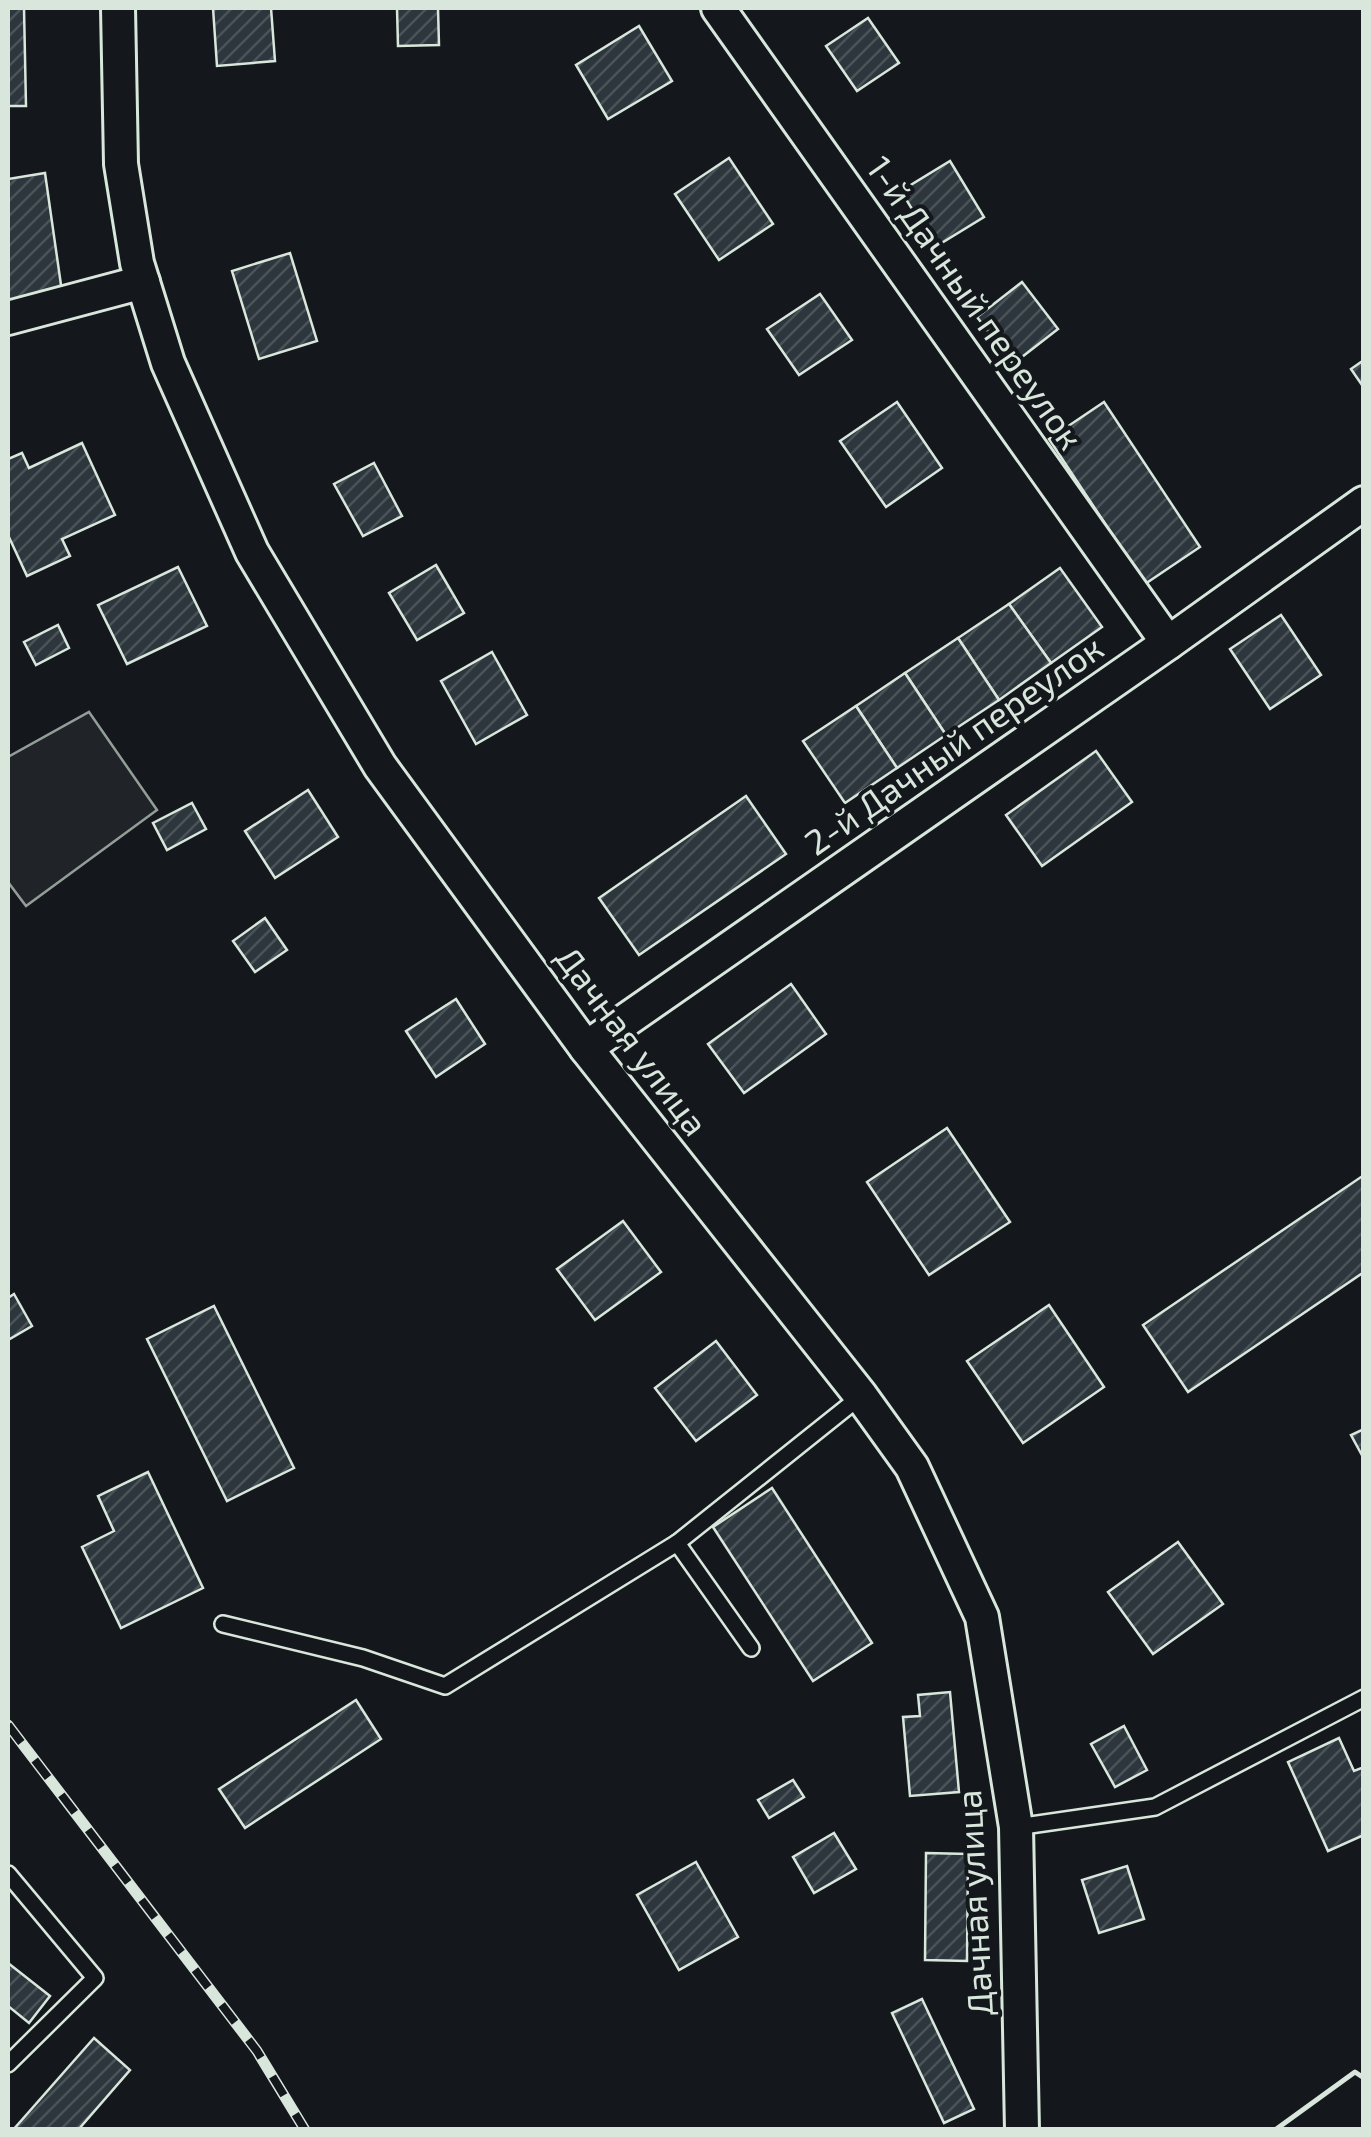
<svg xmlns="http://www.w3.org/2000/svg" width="1371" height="2137" font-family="'Exo 2',sans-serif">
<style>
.garden{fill:#202428;stroke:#939e99;stroke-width:2.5}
.building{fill:url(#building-hatch);stroke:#d8e6dc;stroke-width:2.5}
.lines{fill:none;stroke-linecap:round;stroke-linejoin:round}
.lane-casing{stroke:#d8e6dc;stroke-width:20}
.street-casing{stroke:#d8e6dc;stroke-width:38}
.lane{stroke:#14181c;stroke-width:15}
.street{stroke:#14181c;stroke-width:32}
.rail-casing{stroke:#d8e6dc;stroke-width:11}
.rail{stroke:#14181c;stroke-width:8;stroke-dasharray:22;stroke-linecap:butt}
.wall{stroke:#d8e6dc;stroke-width:5}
.labels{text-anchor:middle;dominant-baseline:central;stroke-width:8;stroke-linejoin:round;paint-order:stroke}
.street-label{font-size:35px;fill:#d8e6dc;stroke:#14181c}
</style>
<defs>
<pattern id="building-hatch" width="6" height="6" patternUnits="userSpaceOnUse" patternTransform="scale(2.5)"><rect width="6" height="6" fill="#2c363c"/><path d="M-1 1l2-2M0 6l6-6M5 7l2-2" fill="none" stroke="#4a5358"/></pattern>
</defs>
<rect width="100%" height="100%" fill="#14181c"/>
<!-- garden -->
<path class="garden" d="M89 712 157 810 26 906 8 882V757Z"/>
<!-- building -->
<g class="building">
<path d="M8 8H24L26 106H8Z"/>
<path d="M213 8H271L275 61 217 66Z"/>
<path d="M397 8H438L439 45 398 46Z"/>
<path d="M868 18 899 63 857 91 826 46Z"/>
<path d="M639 26 672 81 608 119 576 65Z"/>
<path d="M729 158 773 224 719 260 675 194Z"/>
<path d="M950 161 984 217 935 247 901 191Z"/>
<path d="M45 173 62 292 8 300V179Z"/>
<path d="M290 253 317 341 259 359 232 271Z"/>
<path d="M1022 282 1058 329 1013 364 977 317Z"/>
<path d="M820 294 852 340 799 375 767 329Z"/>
<path d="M1364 360V388L1351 369Z"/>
<path d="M897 402 942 468 886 507 840 441Z"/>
<path d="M1104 402 1200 547 1145 584 1049 439Z"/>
<path d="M82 443 115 515 62 539 70 556 27 576 8 535V459L22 453 29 468Z"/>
<path d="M374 463 402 516 363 536 334 484Z"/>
<path d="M436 565 464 613 417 640 389 593Z"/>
<path d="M178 567 207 626 127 664 98 605Z"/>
<path d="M1060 568 1102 627 1051 663 1009 604Z"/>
<path d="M1009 604 1051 663 999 700 958 638Z"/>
<path d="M1281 615 1321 675 1270 709 1230 649Z"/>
<path d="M58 625 69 648 36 665 24 642Z"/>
<path d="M958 638 999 700 946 735 905 673Z"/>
<path d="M492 652 527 715 476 744 441 681Z"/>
<path d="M905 673 946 735 897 768 856 706Z"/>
<path d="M856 706 897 768 845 803 803 741Z"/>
<path d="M1096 751 1132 802 1042 866 1006 815Z"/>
<path d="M308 790 338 837 275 878 245 831Z"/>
<path d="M746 796 786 854 639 955 599 898Z"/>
<path d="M192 803 206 829 167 850 153 823Z"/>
<path d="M265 918 287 950 255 972 233 941Z"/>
<path d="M791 984 826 1034 744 1093 708 1044Z"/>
<path d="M456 999 485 1044 436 1077 406 1031Z"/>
<path d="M947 1128 1010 1222 929 1275 867 1182Z"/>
<path d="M1364 1175V1272L1188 1392 1143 1325Z"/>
<path d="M623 1221 661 1272 595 1320 557 1269Z"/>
<path d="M14 1294 32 1326 8 1340V1298Z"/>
<path d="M1049 1305 1104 1387 1023 1443 967 1361Z"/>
<path d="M214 1306 294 1468 227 1501 147 1339Z"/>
<path d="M716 1341 757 1395 696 1441 655 1388Z"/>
<path d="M1364 1429V1459L1351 1435Z"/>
<path d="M148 1472 203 1588 121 1628 82 1547 114 1531 98 1496Z"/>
<path d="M772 1488 872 1643 813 1681 713 1527Z"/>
<path d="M1178 1542 1223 1604 1153 1654 1108 1592Z"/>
<path d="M950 1692 959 1792 910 1796 903 1717 920 1716 918 1695Z"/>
<path d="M356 1700 381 1739 245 1828 219 1789Z"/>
<path d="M1124 1726 1147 1770 1115 1787 1091 1744Z"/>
<path d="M1339 1738 1354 1771 1364 1767V1835L1328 1851 1288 1762Z"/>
<path d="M793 1780 804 1797 769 1818 758 1800Z"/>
<path d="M834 1833 856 1869 814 1893 793 1857Z"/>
<path d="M926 1853 968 1854 967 1961 925 1960Z"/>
<path d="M696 1862 738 1937 679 1970 637 1895Z"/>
<path d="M1127 1866 1144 1919 1099 1933 1082 1880Z"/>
<path d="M8 1963 50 1996 29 2023 8 2006Z"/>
<path d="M922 1999 974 2109 944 2123 892 2013Z"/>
<path d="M94 2038 130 2070 78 2130H13Z"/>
</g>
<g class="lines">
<!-- lane casing -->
<g class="lane-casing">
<g id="lane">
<path d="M677 1543 751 1648"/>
<path d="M223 1624 363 1658 445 1686 677 1543 861 1396"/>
<path d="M1016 1827 1155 1807 1364 1698"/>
<path d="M8 1874 95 1978 8 2064"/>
</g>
</g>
<!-- street casing -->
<g class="street-casing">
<g id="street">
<path d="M118 8 121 164 137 263 168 363 252 552 380 766 586 1048 861 1396 912 1467 982 1617 1016 1827 1022 2130"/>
<path d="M718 8 1168 643"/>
<path d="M8 318 143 282"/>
<path d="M586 1048 1168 643 1364 503"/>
</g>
</g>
<!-- lane -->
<use href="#lane" class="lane"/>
<!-- street -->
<use href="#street" class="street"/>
<!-- rail casing -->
<g class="rail-casing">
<path id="rail" d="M8 1725 257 2051 305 2130"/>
</g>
<!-- rail -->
<use href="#rail" class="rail"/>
<!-- wall -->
<path class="wall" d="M1275 2130 1355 2072 1364 2078"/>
</g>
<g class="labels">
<!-- street labels -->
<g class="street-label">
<text transform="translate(976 302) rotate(55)">1-й Дачный переулок</text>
<text transform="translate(953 744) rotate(-35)">2-й Дачный переулок</text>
<text transform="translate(633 1040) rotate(53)">Дачная улица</text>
<text transform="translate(973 1903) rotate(-93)">Дачная улица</text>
</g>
</g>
<!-- border -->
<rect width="1371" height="2137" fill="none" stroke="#d8e6dc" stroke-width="20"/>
</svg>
